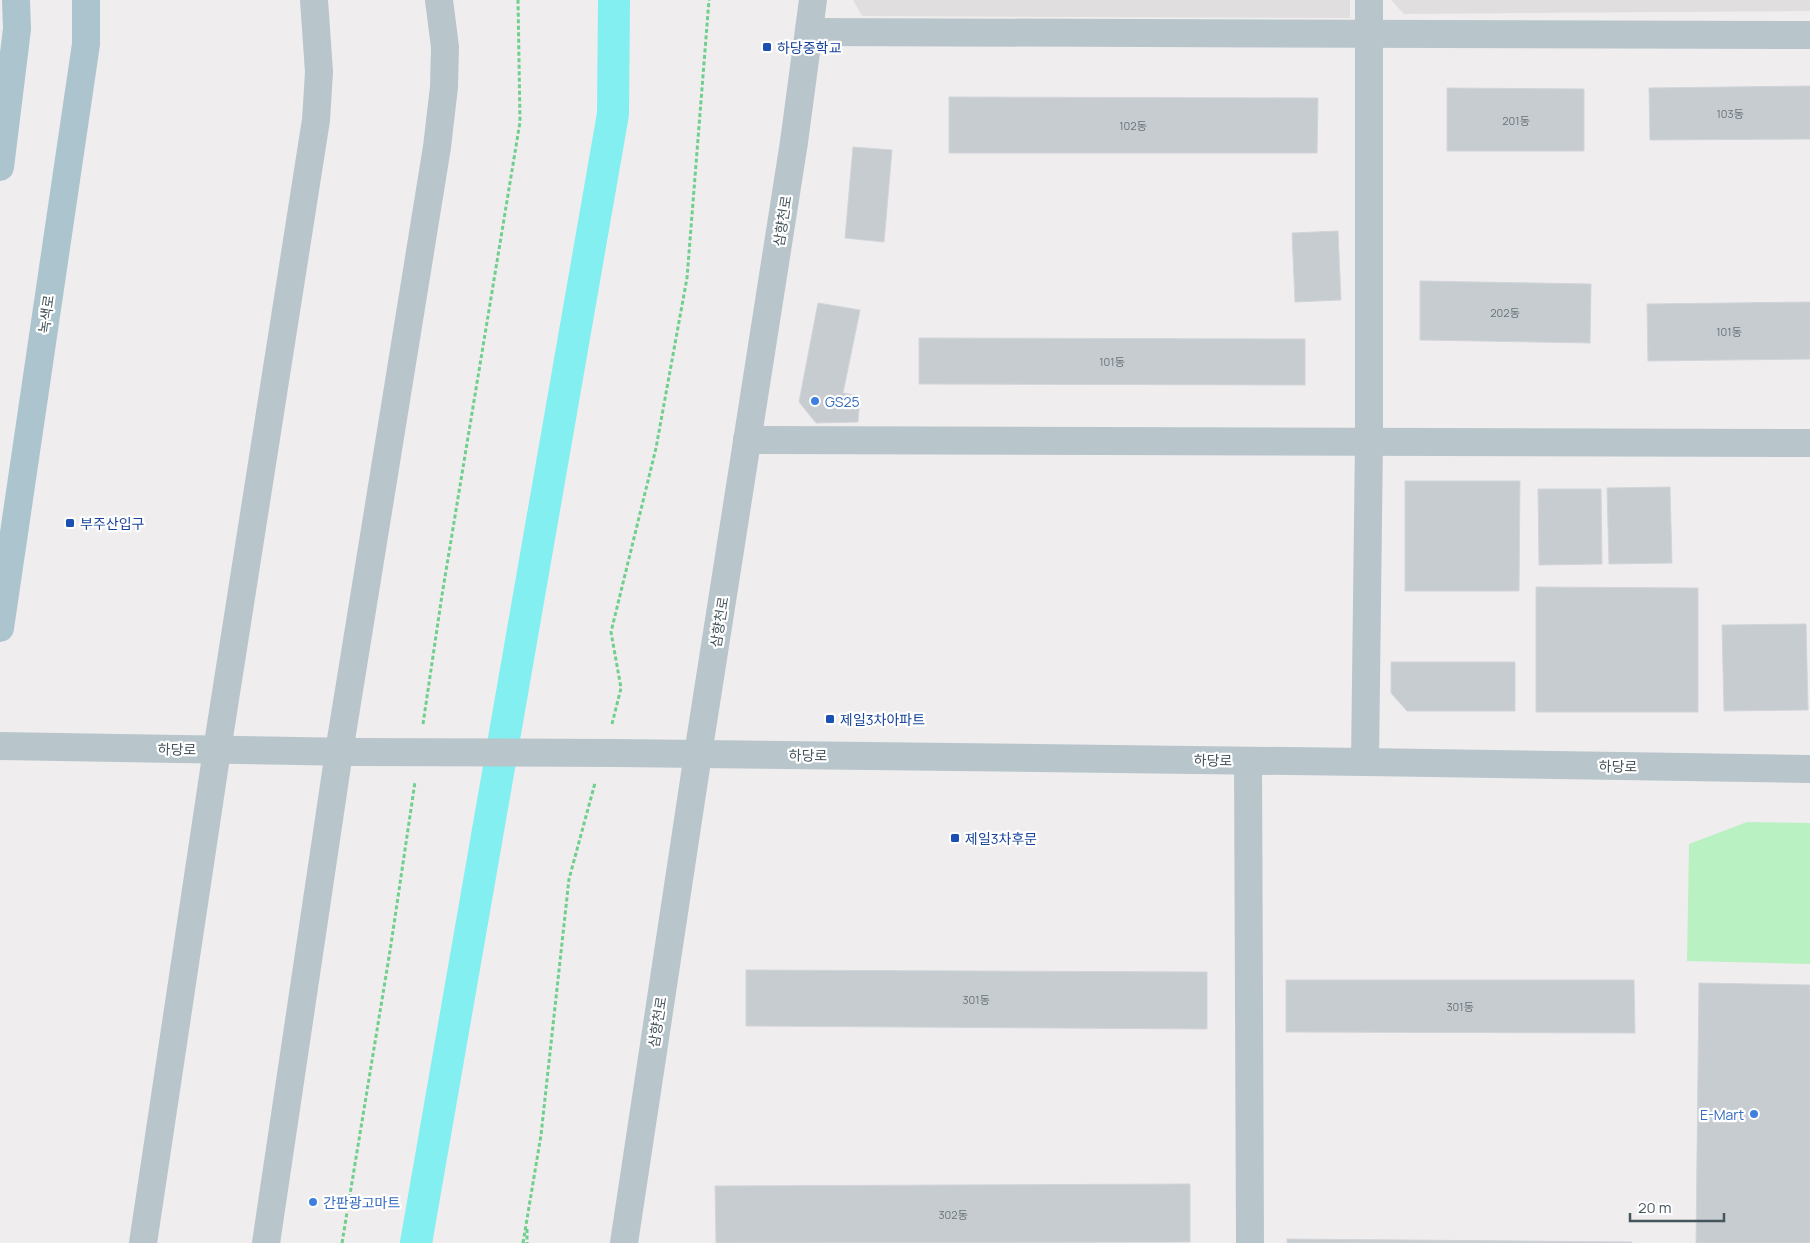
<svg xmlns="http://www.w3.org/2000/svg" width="1810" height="1243" font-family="Manrope,'Noto Sans KR',sans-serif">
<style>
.education{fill:#e1dee0}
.green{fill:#b9f1c3}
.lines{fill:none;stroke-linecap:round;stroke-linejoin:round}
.canal{stroke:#83eff0;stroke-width:32}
.building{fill:#c7ccd1;stroke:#d1d5da}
.path{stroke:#6fd08d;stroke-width:3;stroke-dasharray:4 2.5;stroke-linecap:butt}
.minor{stroke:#b8c6cc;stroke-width:28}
.major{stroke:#abc4ce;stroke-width:28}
.minor-bridge{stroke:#b8c6cc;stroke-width:28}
.transit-dot{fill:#1a4fb4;stroke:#fff;stroke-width:2}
.shop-dot{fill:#3f7fe0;stroke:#fff;stroke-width:2}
.labels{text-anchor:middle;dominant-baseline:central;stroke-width:4.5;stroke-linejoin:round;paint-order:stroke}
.number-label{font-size:11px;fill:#667379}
.transit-label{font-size:14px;fill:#164399;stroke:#fff;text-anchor:start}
.street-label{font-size:14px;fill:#45555c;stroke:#fff}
.shop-label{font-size:14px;fill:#366cbe;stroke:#fff;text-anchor:start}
</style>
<rect width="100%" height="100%" fill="#f0edee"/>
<!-- education -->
<g class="education">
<path d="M853 0H1350V18L862 16Z"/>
<path d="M1391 0H1810V11L1404 14Z"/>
</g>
<!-- green -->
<path class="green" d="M1747 822 1810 823V964L1687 961 1689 844Z"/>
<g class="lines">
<!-- canal -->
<path class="canal" d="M416 1243 613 114 614 0"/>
</g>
<!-- building -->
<g class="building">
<path d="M1810 86V139L1650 140 1649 88Z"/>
<path d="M1447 88 1584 89V151H1447Z"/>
<path d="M949 97 1318 98 1317 153H949Z"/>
<path d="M853 147 892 150 884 242 845 238Z"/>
<path d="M1338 231 1341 300 1295 302 1292 233Z"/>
<path d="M1420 281 1591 284 1590 343 1420 340Z"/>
<path d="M1810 302V359L1648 361 1647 304Z"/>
<path d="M818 303 860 310 843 393 860 396 858 422 816 423 799 402Z"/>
<path d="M919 338 1305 339V385L919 384Z"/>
<path d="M1405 481H1520L1519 591H1405Z"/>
<path d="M1670 487 1672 563 1609 564 1607 488Z"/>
<path d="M1538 489H1601L1602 564 1539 565Z"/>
<path d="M1536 587 1698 588V712H1536Z"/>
<path d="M1806 624 1808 710 1724 711 1722 625Z"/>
<path d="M1391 662H1515V711H1407L1391 693Z"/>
<path d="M746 970 1207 972V1029L746 1026Z"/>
<path d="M1286 980H1634L1635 1033 1286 1032Z"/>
<path d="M1699 983 1810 985V1243H1696Z"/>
<path d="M1190 1184V1242L716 1243 715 1186Z"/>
<path d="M1287 1239 1632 1242V1243H1287Z"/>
</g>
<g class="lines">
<!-- path -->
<g class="path">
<path d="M423 724 442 595 520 122 518 0"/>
<path d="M612 724 621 688 611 632 656 448 687 278 709 0"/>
<path d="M527 1229V1243"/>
<path d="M342 1243 390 951 415 782"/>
<path d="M523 1243 541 1135 569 879 595 783"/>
</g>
<!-- minor -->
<g class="minor">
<path d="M809 32 1810 35"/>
<path d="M747 440 1810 443"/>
<path d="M0 746 354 752"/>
<path d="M617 753 1365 762 1810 769"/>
<path d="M1248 761 1250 1243"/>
<path d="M1365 762 1369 441V0"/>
<path d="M143 1243 217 750 316 120 319 72 314 0"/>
<path d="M266 1243 339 752 437 147 444 87 445 47 439 0"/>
<path d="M624 1243 698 754 794 142 813 0"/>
</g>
<!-- major -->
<g class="major">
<path d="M0 167 17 29 16 0"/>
<path d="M0 628 86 44V0"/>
</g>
<!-- minor-bridge -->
<path class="minor-bridge" d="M354 752 617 753"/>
</g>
<!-- markers -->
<g class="transit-dot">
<rect x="762" y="42" width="10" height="10" rx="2.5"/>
<rect x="65" y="518" width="10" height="10" rx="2.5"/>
<rect x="825" y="714" width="10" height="10" rx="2.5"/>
<rect x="950" y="833" width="10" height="10" rx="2.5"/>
</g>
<g class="shop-dot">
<circle cx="815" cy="401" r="5"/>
<circle cx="1754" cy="1114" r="5"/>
<circle cx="313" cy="1202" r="5"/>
</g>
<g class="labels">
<!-- number labels -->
<g class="number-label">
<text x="1730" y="113">103동</text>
<text x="1516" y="120">201동</text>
<text x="1133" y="125">102동</text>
<text x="1505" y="312">202동</text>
<text x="1729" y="331">101동</text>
<text x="1112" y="361">101동</text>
<text x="976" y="999">301동</text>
<text x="1460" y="1006">301동</text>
<text x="953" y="1214">302동</text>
</g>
<!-- transit labels -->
<g class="transit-label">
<text x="777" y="47">하당중학교</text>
<text x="80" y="523">부주산입구</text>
<text x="840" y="719">제일3차아파트</text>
<text x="965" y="838">제일3차후문</text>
</g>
<!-- street labels -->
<g class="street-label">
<text transform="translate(782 221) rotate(-81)">삼향천로</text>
<text transform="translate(46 314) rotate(-82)">녹색로</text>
<text transform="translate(719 622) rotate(-81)">삼향천로</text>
<text transform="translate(177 749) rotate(1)">하당로</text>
<text transform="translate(808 755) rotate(1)">하당로</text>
<text transform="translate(1213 760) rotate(1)">하당로</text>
<text transform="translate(1618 766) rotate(1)">하당로</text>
<text transform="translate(657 1022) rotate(-81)">삼향천로</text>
</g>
<!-- shop labels -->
<g class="shop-label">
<text x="825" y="401">GS25</text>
<text x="1744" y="1114" text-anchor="end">E-Mart</text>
<text x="323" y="1202">간판광고마트</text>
</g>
</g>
<!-- scale -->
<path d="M1630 1213v8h94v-8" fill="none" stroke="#45555c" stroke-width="2.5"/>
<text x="1638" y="1213" font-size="15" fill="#45555c" stroke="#ffffff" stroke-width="4" paint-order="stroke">20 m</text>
</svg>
